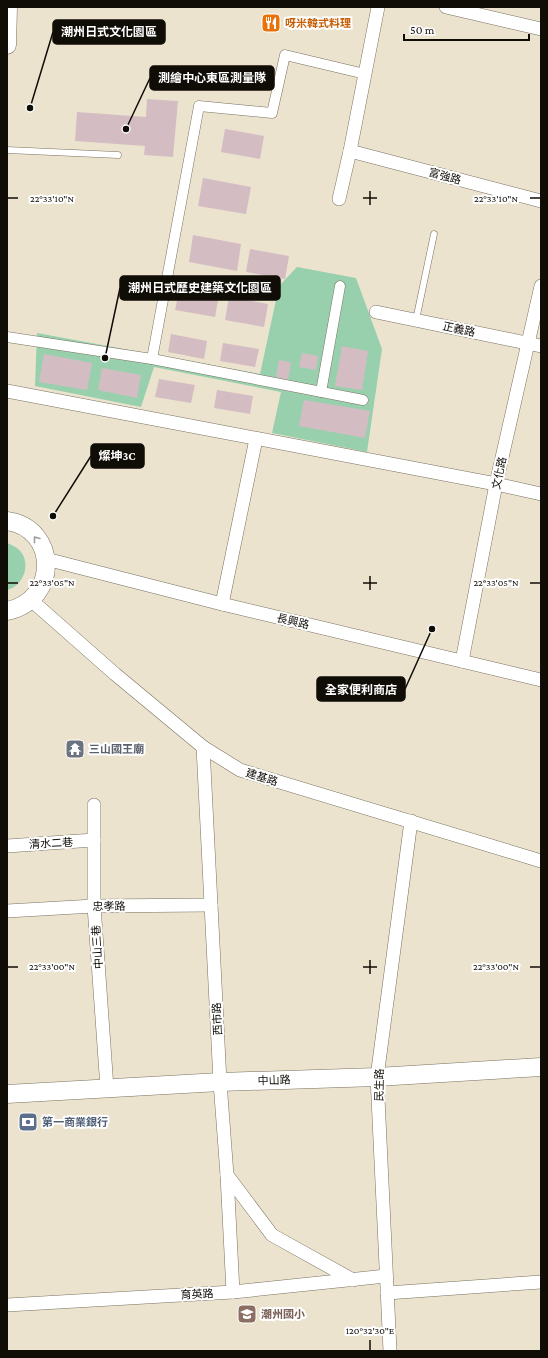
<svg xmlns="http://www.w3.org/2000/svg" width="548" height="1358" font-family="'Crimson Pro','Noto Sans TC',serif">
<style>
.green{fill:#98d0ae}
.building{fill:#d4bcc3}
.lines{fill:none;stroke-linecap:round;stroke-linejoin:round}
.service-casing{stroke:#79715f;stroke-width:7}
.pedestrian-casing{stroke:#79715f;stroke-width:11}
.minor-casing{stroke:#79715f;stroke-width:14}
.secondary-casing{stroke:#79715f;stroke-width:19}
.service{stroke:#fff;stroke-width:6}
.pedestrian{stroke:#fff;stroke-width:10}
.minor{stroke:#fff;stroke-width:13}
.secondary{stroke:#fff;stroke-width:18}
.oneway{stroke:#9f9e9c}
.ticks{fill:none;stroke:#100d07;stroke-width:1.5}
.labels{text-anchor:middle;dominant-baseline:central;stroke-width:4;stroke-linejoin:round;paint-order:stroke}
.food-label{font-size:11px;font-weight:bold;fill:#c56008;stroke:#fff;text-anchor:start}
.street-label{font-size:11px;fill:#100d07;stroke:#fff}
.worship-label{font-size:11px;font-weight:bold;fill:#5b616d;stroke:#fff;text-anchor:start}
.service-label{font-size:11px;font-weight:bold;fill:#4e5e75;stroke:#fff;text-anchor:start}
.education-label{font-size:11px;font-weight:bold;fill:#785e54;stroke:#fff;text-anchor:start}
.ticks-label{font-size:10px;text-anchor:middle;fill:#100d07;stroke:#fff;stroke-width:4;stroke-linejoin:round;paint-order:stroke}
.leader{fill:none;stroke:#100d07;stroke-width:1.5}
.callout-dot{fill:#100d07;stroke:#fff;stroke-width:1.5}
.callout{fill:#100d07;stroke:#100d07;stroke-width:1.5}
.callout-label{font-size:12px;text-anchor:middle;font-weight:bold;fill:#fff}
</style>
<rect width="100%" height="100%" fill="#ece3cf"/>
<!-- green -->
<g class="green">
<path d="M297 267 356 278 382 349 367 452 272 433 281 392 154 367 141 407 35 386 37 333 260 374 279 286Z"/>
<path d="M7 543C12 545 17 547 21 552 31 565 23 586 7 590Z"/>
</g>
<!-- building -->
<g class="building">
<path d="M147 99 178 101 173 157 144 155 145 146 75 141 77 112 146 117Z"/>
<path d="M225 129 264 136 260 159 221 152Z"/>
<path d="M203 178 251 187 246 214 198 206Z"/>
<path d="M193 235 241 244 237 271 189 262Z"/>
<path d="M250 249 289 256 285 279 246 272Z"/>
<path d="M180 287 219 295 215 317 175 310Z"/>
<path d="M229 297 268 304 264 327 225 320Z"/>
<path d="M171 334 207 341 204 359 168 352Z"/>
<path d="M223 343 259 349 255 367 220 361Z"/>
<path d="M342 346 368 351 362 390 335 386Z"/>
<path d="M302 353 318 356 316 370 299 367Z"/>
<path d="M44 354 92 363 87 390 39 382Z"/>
<path d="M279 360 291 362 288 380 276 377Z"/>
<path d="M102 368 141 375 137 398 98 390Z"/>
<path d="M159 379 195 385 191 403 155 397Z"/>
<path d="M217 390 253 396 250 414 214 408Z"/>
<path d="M304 400 370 411 365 438 299 426Z"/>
</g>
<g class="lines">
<!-- service casing -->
<g class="service-casing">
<g id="service">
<path d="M7 150 118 155"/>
<path d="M416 320 434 234"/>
</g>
</g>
<!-- pedestrian casing -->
<g class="pedestrian-casing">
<g id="pedestrian">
<path d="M7 337 152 359 199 106 272 113 285 55 365 74"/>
<path d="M152 359 363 400"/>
<path d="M321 392 340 286"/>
</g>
</g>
<!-- minor casing -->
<g class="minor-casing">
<g id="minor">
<path d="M446 7 541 29"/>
<path d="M350 151 541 201"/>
<path d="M339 199 350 151 378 7"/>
<path d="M376 312 541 346"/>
<path d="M7 391 496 484 541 494"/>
<path d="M46 559 222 604 541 680"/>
<path d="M31 600 115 674 203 747 240 770 541 861"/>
<path d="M222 604 256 439"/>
<path d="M462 661 496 484 541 286"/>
<path d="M203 747 220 1082 227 1175 233 1292"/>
<path d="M94 805V906L107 1088"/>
<path d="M7 846 94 840"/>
<path d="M7 911 94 906 211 905"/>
<path d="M227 1175 272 1235 353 1280"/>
<path d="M387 1293 541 1282"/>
<path d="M7 1305 233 1292 386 1276"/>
<path d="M390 1351 377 1077 411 821"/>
</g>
</g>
<!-- secondary casing -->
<g class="secondary-casing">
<g id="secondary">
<path d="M7 45 8 7"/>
<path d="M7 521C58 528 60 600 7 611"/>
<path d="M7 1094 220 1082 377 1077 541 1067"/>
</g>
</g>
<!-- service -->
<use href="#service" class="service"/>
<!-- pedestrian -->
<use href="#pedestrian" class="pedestrian"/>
<!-- minor -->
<use href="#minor" class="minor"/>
<!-- secondary -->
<use href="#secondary" class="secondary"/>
</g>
<!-- one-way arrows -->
<defs><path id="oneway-chevron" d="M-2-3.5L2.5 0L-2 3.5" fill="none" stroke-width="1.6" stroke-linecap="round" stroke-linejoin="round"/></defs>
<use class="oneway" href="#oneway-chevron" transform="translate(36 539) rotate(-128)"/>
<!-- ticks -->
<path class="ticks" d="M370 191V205M8 198H18M363 198H377M530 198H540M370 576V590M8 583H18M363 583H377M530 583H540M370 960V974M8 967H18M363 967H377M530 967H540M370 1340V1350"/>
<!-- icons -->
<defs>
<g id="restaurant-square" transform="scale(1)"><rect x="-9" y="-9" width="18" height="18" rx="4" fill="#e8710a" stroke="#fff"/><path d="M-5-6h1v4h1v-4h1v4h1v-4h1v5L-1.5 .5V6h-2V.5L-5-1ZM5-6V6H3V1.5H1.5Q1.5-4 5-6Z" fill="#fff"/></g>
<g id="temple-square" transform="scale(1)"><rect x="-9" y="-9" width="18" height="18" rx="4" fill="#6b7280" stroke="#fff"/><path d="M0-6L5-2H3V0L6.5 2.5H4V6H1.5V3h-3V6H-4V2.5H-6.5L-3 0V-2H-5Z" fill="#fff"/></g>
<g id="bank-square" transform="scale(1)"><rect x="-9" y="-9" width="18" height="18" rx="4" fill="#5c6f8a" stroke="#fff"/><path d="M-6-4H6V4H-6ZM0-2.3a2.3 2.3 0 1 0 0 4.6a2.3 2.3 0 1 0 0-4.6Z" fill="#fff"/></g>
<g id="school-square" transform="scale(1)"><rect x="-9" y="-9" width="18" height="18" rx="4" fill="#8d6e63" stroke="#fff"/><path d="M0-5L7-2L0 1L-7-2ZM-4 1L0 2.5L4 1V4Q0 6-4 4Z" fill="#fff"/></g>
</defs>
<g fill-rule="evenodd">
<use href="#restaurant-square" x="271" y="23"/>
<use href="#temple-square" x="75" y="749"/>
<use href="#bank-square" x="28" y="1122"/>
<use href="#school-square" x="247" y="1314"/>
</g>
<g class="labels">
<!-- food labels -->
<g class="food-label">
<text x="285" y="23">呀米韓式料理</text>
</g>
<!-- street labels -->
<g class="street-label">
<text transform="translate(445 176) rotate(15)">富強路</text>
<text transform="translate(459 329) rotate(12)">正義路</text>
<text transform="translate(499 473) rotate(-78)">文化路</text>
<text transform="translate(293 621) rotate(13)">長興路</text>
<text transform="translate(262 777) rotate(17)">建基路</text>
<text transform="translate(51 843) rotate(-3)">清水二巷</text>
<text transform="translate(109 906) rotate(-1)">忠孝路</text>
<text transform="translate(97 947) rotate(-94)">中山三巷</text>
<text transform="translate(217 1019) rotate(-93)">西市路</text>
<text transform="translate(274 1080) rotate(-2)">中山路</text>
<text transform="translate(379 1085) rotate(-89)">民生路</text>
<text transform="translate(197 1294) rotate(-3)">育英路</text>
</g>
<!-- worship labels -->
<g class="worship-label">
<text x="89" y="749">三山國王廟</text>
</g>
<!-- service labels -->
<g class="service-label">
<text x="42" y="1122">第一商業銀行</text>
</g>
<!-- education labels -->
<g class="education-label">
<text x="261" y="1314">潮州國小</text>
</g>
</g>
<g class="ticks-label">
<text x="52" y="202">22°33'10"N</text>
<text x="496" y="202">22°33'10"N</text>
<text x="52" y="586">22°33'05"N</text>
<text x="496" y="586">22°33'05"N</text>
<text x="52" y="970">22°33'00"N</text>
<text x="496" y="970">22°33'00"N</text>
<text x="370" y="1334">120°32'30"E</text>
</g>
<!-- callouts -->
<path class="leader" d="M30 108L53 32M126 129L150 78M105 358L120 288M53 516L91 456M432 629L405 689"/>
<g class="callout-dot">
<circle cx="30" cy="108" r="4"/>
<circle cx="126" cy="129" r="4"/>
<circle cx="105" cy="358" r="4"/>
<circle cx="53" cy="516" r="4"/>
<circle cx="432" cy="629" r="4"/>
</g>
<g class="callout">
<rect x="53" y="20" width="112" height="24" rx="4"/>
<rect x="150" y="66" width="124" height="24" rx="4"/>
<rect x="120" y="276" width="160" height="24" rx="4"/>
<rect x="91" y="444" width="53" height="24" rx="4"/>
<rect x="317" y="677" width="88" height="24" rx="4"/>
</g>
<g class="callout-label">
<text x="109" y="36">潮州日式文化園區</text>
<text x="212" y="82">測繪中心東區測量隊</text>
<text x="200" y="292">潮州日式歷史建築文化園區</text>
<text x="117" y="460">燦坤3C</text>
<text x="361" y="694">全家便利商店</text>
</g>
<!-- border -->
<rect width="548" height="1358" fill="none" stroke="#100d07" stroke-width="16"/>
<!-- scale -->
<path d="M404 34v6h125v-6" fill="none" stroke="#100d07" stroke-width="2"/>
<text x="410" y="34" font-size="12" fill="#100d07" stroke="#ffffff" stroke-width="3" paint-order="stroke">50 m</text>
</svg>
